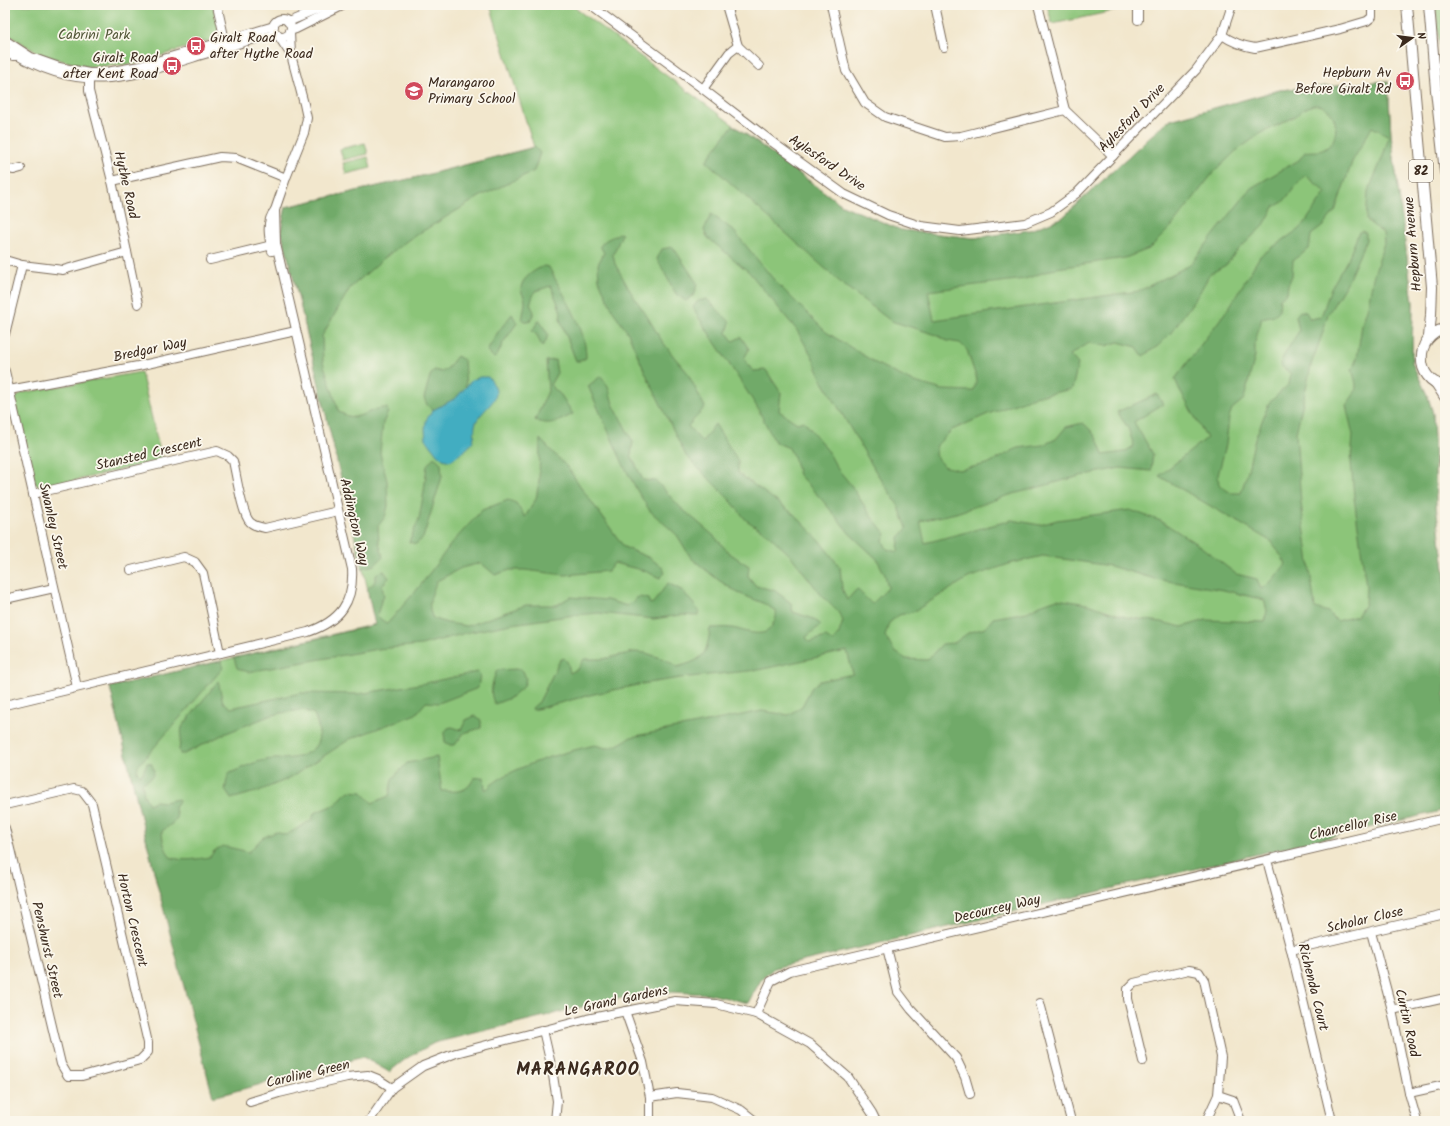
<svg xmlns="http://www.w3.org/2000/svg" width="1450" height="1126" font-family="Kalam,sans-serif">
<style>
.green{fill:#8cc579;stroke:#64784c}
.forest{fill:#71aa69;stroke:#566a44;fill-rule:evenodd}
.water{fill:#42adc1;stroke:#3e6c70}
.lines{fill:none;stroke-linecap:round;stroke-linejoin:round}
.minor-casing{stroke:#7b6c5b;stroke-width:10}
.major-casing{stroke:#7b6c5b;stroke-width:12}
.minor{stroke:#fff;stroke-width:8}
.major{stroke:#fff;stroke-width:10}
.labels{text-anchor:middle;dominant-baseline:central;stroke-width:3.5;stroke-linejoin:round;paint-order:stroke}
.shield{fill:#fbf7ec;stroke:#75685c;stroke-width:1}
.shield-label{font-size:13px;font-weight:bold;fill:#3b2a1e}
.park-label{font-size:14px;fill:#535839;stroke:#fbf7ec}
.poi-label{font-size:14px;fill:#3b2a1e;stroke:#fbf7ec;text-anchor:start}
.street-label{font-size:14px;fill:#3b2a1e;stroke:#fbf7ec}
.district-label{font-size:18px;font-weight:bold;letter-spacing:1px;fill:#3b2a1e;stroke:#fbf7ec}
</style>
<rect width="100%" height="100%" fill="#fbf7ec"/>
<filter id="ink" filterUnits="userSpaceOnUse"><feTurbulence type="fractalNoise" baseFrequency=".025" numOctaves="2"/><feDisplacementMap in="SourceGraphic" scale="8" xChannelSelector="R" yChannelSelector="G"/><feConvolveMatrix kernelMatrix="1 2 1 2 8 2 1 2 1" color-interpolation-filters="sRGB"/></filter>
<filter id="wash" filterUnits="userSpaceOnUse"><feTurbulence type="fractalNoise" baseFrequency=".012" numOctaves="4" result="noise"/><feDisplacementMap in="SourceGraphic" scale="16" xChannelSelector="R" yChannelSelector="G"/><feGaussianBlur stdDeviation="0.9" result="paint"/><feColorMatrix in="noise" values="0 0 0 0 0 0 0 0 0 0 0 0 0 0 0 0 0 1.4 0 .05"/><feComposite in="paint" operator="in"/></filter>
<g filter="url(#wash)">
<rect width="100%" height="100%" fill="#f2e7cd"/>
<!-- green -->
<g class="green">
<path d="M5 5H213L219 29 214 39 134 64 87 67 41 55 5 33Z"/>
<path d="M490 5H572L579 11 842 205 901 230 974 238 1030 230 1062 218 1167 121 1280 90 1388 81 1391 135 1413 303 1412 363 1428 397 1433 414 1436 505 1445 578V663L158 888 110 687 376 624 300 304 281 230 286 207 422 176 534 147Z"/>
<path d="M1047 5H1132L1133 7 1052 24Z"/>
<path d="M1435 5H1445V97L1444 85Z"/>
<path d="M365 143 368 154 343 160 340 149Z"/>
<path d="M368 157 371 168 346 174 343 163Z"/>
<path d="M141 372 162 460 44 488 35 484 14 399 21 393Z"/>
</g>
<!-- forest -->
<g class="forest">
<path d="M1388 81 1391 135 1413 303 1412 363 1428 397 1433 414 1436 505 1445 578V810L774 968 761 980 748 1003 710 994 669 992 615 999 434 1043 407 1058 389 1072 363 1057 213 1097 158 888 110 687 221 661 223 668 138 766 137 771 140 775 142 774 147 763H151C157 774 153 778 142 783L144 795 149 804 155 801 164 802 178 799 179 801 175 808 177 818 173 823 162 831C162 841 165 848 170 857 184 862 196 859 210 857L214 851 223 846 249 852 262 838 276 832 286 835 312 820 314 813 336 804 343 796 349 791 362 792 372 803 389 796 392 779 407 763 437 757 442 791C457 791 466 794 474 778L484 777 485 789H487C505 769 563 752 591 746 596 744 601 747 606 748 614 748 624 741 631 737L762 711 789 715 802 706 812 687 820 681 853 674 847 651 758 670 680 678 648 683 594 694 533 710 532 708 539 702 560 660 564 658 568 663 570 673 578 669 584 659H603L634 652 646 653 667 660 677 667C703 660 707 656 710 628 717 628 725 627 732 628 744 630 764 640 772 626 775 620 777 618 776 611L763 603 738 593 717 579 691 558 677 535 650 511 638 492 624 466 588 386 601 376 608 386 613 404 633 442 631 455 643 480 656 481 680 507 714 536 729 553 749 566 748 576 756 586 774 590 791 603 793 612 814 619 821 625 806 637 809 642 826 637 833 642 839 633 843 621 838 612 823 597 791 556 769 535 746 520 731 501 686 456 644 370 628 333 613 311 599 280 598 264 604 253 600 246C607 237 611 239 619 233L622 234 613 255 615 264 632 294 645 313 662 341 675 358 687 372 705 407 688 426 702 442 715 424 738 461V473L795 515 819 540 840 567 842 588 847 600 857 589 872 604 888 588 885 575 877 559 850 534 823 501 799 475 795 460 789 448 775 442 757 407 741 382 699 318 693 307 698 301 707 299 730 322 727 333 733 341 741 337 749 349 744 359 753 371 766 370 781 393 779 411 797 423 804 421 828 451 837 468 851 485 871 516 886 534 883 541 887 549 898 552 899 538 907 528 898 505 876 472 838 407 822 380 812 356 796 329 749 272 707 237 704 230 711 214 733 230 775 281 826 332 879 365 911 381 943 390 973 391 977 380 967 350 960 343 947 341 937 335 891 321 841 283 706 161 733 125 842 205 901 230 974 238 1030 230 1062 218 1167 121 1280 90ZM1313 105C1316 105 1320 105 1322 106 1338 112 1341 139 1326 148 1319 153 1312 150 1305 152L1299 160 1251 188 1190 265 1139 291 934 320 928 291 1025 279 1057 268 1125 258 1149 249 1172 226 1213 173 1236 151 1260 134 1294 117 1304 109ZM1372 127 1389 136 1383 156 1368 192 1366 220 1383 233 1384 243 1373 278 1368 306 1362 325 1357 358 1352 370C1358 388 1358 390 1346 405L1353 435 1351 462 1354 497 1366 586 1365 604 1357 616 1337 621 1328 612 1315 608 1301 503 1296 433 1312 362 1322 335 1328 314 1348 281 1366 240V233L1362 231 1359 232 1348 259 1331 288 1321 317 1310 319 1306 312 1300 311 1296 316 1299 331C1294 339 1281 358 1280 365L1291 374 1289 384 1269 403 1254 442 1248 470 1241 493H1231L1219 485 1218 475 1226 445 1229 417 1232 409 1244 399 1255 356V342L1262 318 1274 315 1279 311 1280 298 1287 293 1288 285 1292 276 1293 260 1309 249 1311 235 1323 226 1335 211 1352 162ZM1305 175 1326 192 1302 227 1260 256 1230 306 1175 379 1181 393 1207 438 1159 476 1272 542 1286 564 1268 585 1261 589 1257 579 1236 574 1200 546 1161 521 1130 510 1057 520 1040 525 1012 520 925 543 920 521 956 513 1006 496 1080 476 1120 468 1151 471 1153 454 1134 422 1163 404 1157 394 1117 412 1128 428 1134 446 1124 452 1103 455C1099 441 1095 433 1083 423L1066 427 1056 439 1043 445 1018 448 987 464 959 470 943 466 935 455 937 445 952 430 988 414 1034 397 1072 389 1078 364 1070 355 1089 343 1106 346 1118 342 1137 347 1143 356 1158 346 1170 334 1198 295 1210 274 1226 265 1238 250 1264 225 1274 207 1283 202ZM1043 556 1110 566 1155 579 1224 590 1264 600 1267 611 1264 622 1206 620 1182 627 1161 622 1126 617 1087 604 1057 599 1040 605 1027 612 993 618 985 628 968 633 954 643 942 644 927 660 906 659 894 651 885 636 889 623 899 615 913 612 968 578 1012 563Z"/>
<path d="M535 147 540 153 534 171 481 196 408 240 383 259 350 288 322 336 323 362 339 412C342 413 345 415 348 416 361 420 374 406 387 408L388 412 383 423 380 453 387 481 388 506 385 517 378 526 379 542 383 557 375 565 362 568 300 304 281 230 286 207 422 176Z"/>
<path d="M673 247 697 283 695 294 686 301 676 294 657 259 662 249Z"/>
<path d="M544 266 549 267C563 296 586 325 586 358L580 361H576L560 319 561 312 551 286 535 291 530 304 534 312 530 322 522 320C523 314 525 306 525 301 525 297 521 293 521 289 521 278 535 270 544 266Z"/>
<path d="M512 314 517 323 503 343 497 356 494 358 487 351 498 332Z"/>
<path d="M539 320 548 334 546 341 542 347 537 335 532 331Z"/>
<path d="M457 356 464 360 466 387 456 398 433 410 427 405 424 398 430 376 434 370 442 372 447 369Z"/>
<path d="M555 360 557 373 550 385 561 395 573 414C560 421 549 427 535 420L548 391 546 361Z"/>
<path d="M540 439 568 468 583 490 624 547 650 558 663 568 665 573 660 578 645 571 614 563 608 571 565 575 525 570H510L495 575 481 563 461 568 437 581C432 593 426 606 433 618L447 623 467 626 526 605H557L570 597 607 600 627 606 629 603 634 602 636 598 640 597 648 599 650 604 653 603 668 583 683 591 700 612 698 616 681 615 654 619 599 613 575 615 512 624 470 632 421 645 378 649 248 672 237 668 234 658 375 625 367 589 374 583 377 573 384 571 389 578 382 585 384 597 381 601 377 616 387 624 420 586 451 544 482 510 508 500 516 503 525 517 536 499 539 481Z"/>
<path d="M434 457 441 463 442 477 423 538 416 544 409 542 419 519 424 491 427 465Z"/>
<path d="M519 669 523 671 526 678 524 686 510 698 495 704C488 694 493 680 497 670Z"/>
<path d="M477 672 480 674 478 688 439 703 426 702 416 714 350 739 290 778 259 791 231 799 225 790 228 774C240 769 253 762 266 760 275 758 287 760 297 757 321 750 323 736 314 714L303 710 287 712 269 716 224 734 184 754H180L179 750 182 727 218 681 223 702 231 708 301 693 358 694 426 683Z"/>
<path d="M475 716 479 718 481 721V728L464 733 455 745H450L445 742 444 733 448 728 452 727 461 730 466 720Z"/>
</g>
<!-- water -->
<path class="water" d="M480 377H488C508 398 486 404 476 422 474 427 475 432 474 437 473 447 458 455 450 461L443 459 437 454 426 439 425 430 426 420 433 410 456 398 472 380Z"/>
</g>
<g filter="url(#ink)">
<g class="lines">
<!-- minor casing -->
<g class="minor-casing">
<g id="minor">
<path d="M217 5 226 45"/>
<path d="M590 5 703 89 775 144 844 194 888 215 921 226 960 231 1025 223 1051 212 1077 193 1196 70 1222 35 1232 5"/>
<path d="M726 5 738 46 759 66"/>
<path d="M831 5 846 71 865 103 885 117 945 137 961 136 1065 110"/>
<path d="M935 5 944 47"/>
<path d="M1038 5 1065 110 1113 156"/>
<path d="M1138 5V20"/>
<circle cx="282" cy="28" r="9"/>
<path d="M288 22 329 5"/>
<path d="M290 31 296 29 344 5"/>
<path d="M277 34 291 55"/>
<path d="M1222 35C1232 42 1242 46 1255 48L1340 29 1367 21 1372 17V5"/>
<path d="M5 40 31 57 59 67 89 73H101L140 66 274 26"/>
<path d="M12 52C84 97 134 76 208 53 223 49 237 44 252 40 260 38 268 37 276 33"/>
<path d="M89 76V91L112 181 138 304"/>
<path d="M703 89 729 53 738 46"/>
<path d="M5 168 14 170 21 168"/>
<path d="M112 181 220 157 236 158 286 178"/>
<path d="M272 251C269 238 265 221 275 210"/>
<path d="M5 260 22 265 63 270 127 252"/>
<path d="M210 260 276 244"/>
<path d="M5 334 22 265"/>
<path d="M5 371 77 687"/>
<path d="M9 390 138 366 296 331"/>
<path d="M33 494 217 451 228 456 233 461C236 473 242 515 250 522 254 526 260 527 265 528L338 511"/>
<path d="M131 570 184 557 195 562 203 573 220 653"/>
<path d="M5 599 54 588"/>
<path d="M5 705 308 632C340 621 354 602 352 569L276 244 275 210 286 178 304 133 307 118 304 104 291 55 290 32"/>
<path d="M5 805 74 789 82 791 92 804 148 1043V1052L140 1060 82 1076H68L61 1064 5 828"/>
<path d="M1267 860 1291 950 1332 1121"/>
<path d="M1371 932 1392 1010 1409 1093 1417 1121"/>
<path d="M887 948 898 992 911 1009 956 1058 965 1077 970 1094"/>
<path d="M1291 950 1445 914"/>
<path d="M1040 1003 1071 1121"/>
<path d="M1392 1010 1445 998"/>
<path d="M625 1011 643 1062 650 1097V1121"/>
<path d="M756 1014 771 981 790 971 1445 818"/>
<path d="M543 1030 552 1069 557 1101 555 1121"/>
<path d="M1143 1061 1128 999V989L1134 983 1189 970 1199 972 1204 980 1221 1057 1218 1095 1206 1121"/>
<path d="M1409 1093 1445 1085"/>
<path d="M1218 1095 1233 1100 1241 1121"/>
<path d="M650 1097 677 1093 712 1097 741 1110 755 1121"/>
<path d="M250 1102 279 1093 347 1077 368 1075 378 1079 392 1088"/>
<path d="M369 1121 392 1088 423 1066 456 1053 587 1019 675 1001 716 1004 756 1014 810 1044 848 1077 872 1113 876 1121"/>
</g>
</g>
<!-- major casing -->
<g class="major-casing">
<g id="major">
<path d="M1407 5 1432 287 1431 315 1429 337"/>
<path d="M1429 5 1436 90 1445 172"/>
<path d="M5 51 13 55H16"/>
<path d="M1445 329C1414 335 1414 381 1445 386"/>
<path d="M1436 383 1445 397"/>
<path d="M1445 456V464"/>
</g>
</g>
<!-- minor -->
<use href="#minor" class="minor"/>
<!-- major -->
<use href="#major" class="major"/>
</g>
</g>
<!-- icons -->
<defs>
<g id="bus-disc" transform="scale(1)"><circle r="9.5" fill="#d1495b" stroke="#fbf7ec"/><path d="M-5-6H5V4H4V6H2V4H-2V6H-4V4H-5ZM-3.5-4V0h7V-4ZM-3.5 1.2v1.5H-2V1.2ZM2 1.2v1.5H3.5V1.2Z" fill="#fff"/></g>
<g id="school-disc" transform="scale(1)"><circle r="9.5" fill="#d1495b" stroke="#fbf7ec"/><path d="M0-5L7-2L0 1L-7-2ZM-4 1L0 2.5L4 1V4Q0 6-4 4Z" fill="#fff"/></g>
</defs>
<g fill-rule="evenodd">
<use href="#bus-disc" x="196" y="46"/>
<use href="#bus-disc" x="172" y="66"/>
<use href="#bus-disc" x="1405" y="81"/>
<use href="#school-disc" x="414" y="91"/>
</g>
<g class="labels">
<!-- shield labels -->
<rect class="shield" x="1409" y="160" width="24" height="22" rx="3"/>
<g class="shield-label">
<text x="1421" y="171">82</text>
</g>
<!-- park labels -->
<g class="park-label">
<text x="94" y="35">Cabrini Park</text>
</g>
<!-- poi labels -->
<g class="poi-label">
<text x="210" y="38">Giralt Road<tspan x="210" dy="16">after Hythe Road</tspan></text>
<text x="158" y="58" text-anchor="end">Giralt Road<tspan x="158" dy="16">after Kent Road</tspan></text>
<text x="1391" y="73" text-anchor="end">Hepburn Av<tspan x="1391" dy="16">Before Giralt Rd</tspan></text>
<text x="428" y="83">Marangaroo<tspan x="428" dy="16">Primary School</tspan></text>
</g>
<!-- street labels -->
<g class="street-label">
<text transform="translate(1132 118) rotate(-46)">Aylesford Drive</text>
<text transform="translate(827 163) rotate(34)">Aylesford Drive</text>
<text transform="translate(126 185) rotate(77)">Hythe Road</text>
<text transform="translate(1413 244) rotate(-95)">Hepburn Avenue</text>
<text transform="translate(150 350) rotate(-12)">Bredgar Way</text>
<text transform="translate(149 454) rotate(-13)">Stansted Crescent</text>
<text transform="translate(354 522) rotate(77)">Addington Way</text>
<text transform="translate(53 526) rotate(77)">Swanley Street</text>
<text transform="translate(1353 826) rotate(-13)">Chancellor Rise</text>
<text transform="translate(997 909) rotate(-13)">Decourcey Way</text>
<text transform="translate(132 920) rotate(77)">Horton Crescent</text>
<text transform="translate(1365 920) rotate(-13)">Scholar Close</text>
<text transform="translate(47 950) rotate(77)">Penshurst Street</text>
<text transform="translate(1313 987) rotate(76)">Richenda Court</text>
<text transform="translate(616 1001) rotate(-12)">Le Grand Gardens</text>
<text transform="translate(1407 1023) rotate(77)">Curtin Road</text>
<text transform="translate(308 1074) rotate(-13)">Caroline Green</text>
</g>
<!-- district labels -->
<g class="district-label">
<text x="578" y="1070">MARANGAROO</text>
</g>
</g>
<!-- margin -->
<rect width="1450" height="1126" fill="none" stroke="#fbf7ec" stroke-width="20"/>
<!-- north arrow -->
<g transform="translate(1412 38) rotate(76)" stroke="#fbf7ec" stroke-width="3" paint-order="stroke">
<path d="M0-3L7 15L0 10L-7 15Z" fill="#3b2a1e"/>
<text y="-6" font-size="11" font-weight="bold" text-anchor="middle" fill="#3b2a1e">N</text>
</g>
</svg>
